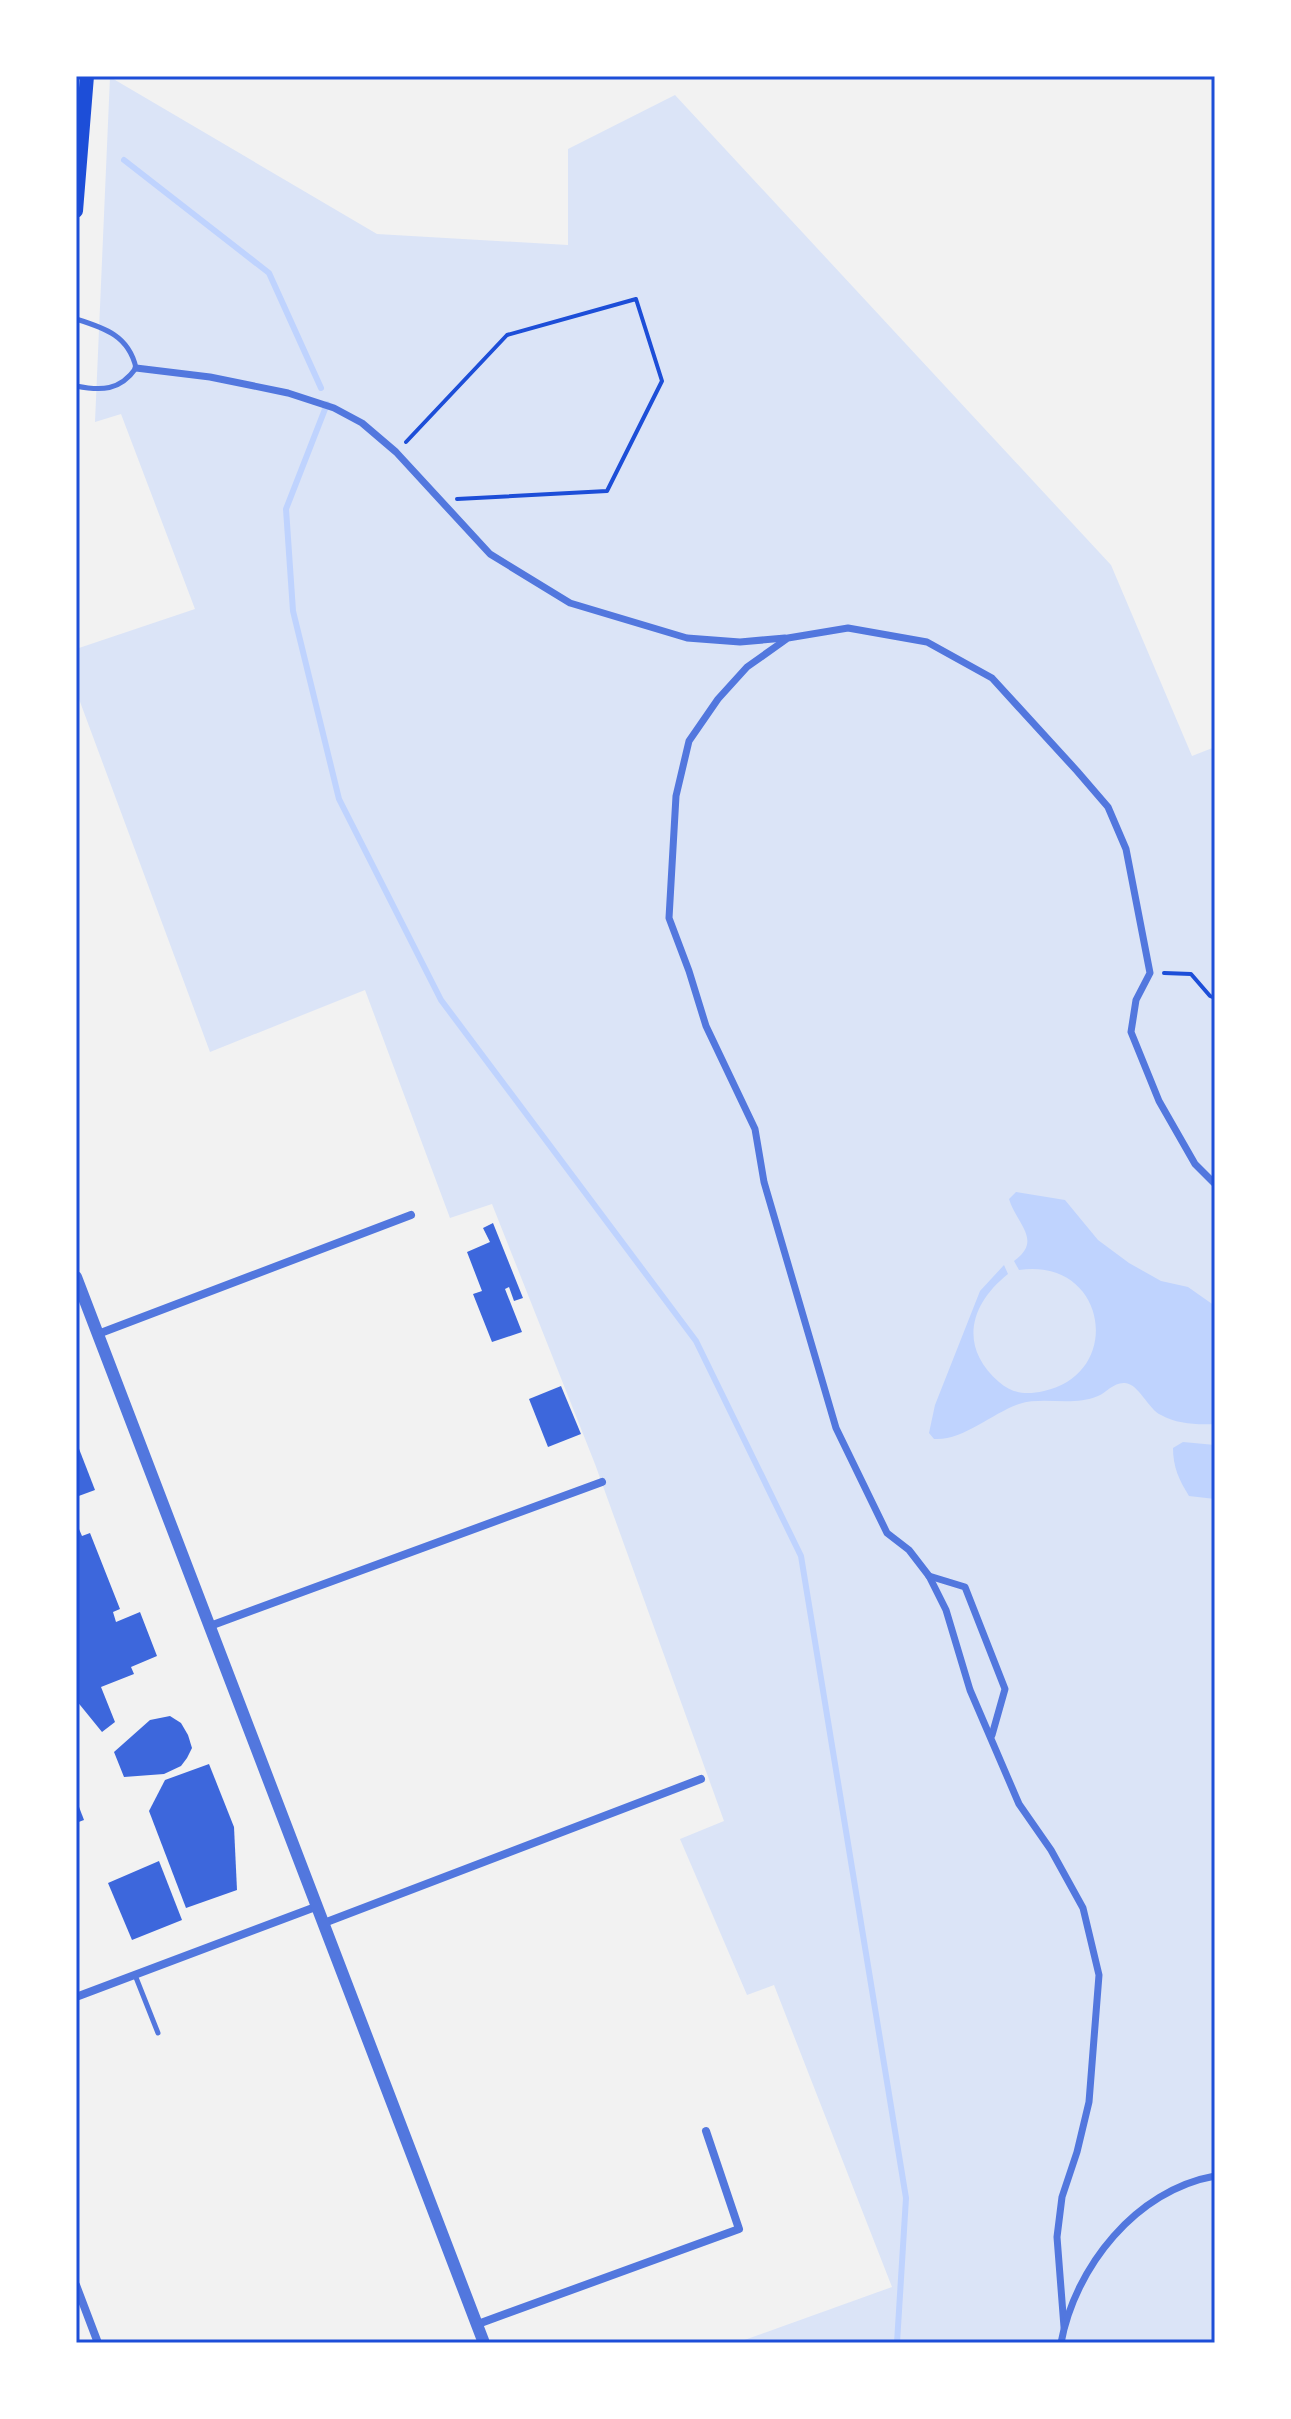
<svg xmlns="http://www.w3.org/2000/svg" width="1291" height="2419" font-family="Lato,sans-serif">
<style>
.green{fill:#dbe4f7}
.water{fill:#bfd3fe}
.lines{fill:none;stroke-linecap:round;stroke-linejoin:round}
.stream{stroke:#bfd3fe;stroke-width:6}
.building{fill:#3d67dc}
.path{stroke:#1d4ed8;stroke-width:4}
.service{stroke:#5277de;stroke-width:5}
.pedestrian{stroke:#5277de;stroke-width:7}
.minor{stroke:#5277de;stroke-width:8}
.tertiary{stroke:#5277de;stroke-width:12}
.secondary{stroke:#1d4ed8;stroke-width:14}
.neatline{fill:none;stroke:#1d4ed8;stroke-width:3}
</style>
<rect width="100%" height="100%" fill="#f2f2f2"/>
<!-- green -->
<path class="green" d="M110 77 377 234 568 245V149L675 95 1111 565 1192 756 1215 747V2343H736L892 2287 774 1985 747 1995 680 1839 724 1821 595 1464 492 1204 450 1218 365 990 210 1052 76 691V649L195 609 121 414 95 422Z"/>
<!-- water -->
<g class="water">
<path d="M1016 1192 1065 1200 1098 1240 1129 1263 1161 1281 1188 1287 1215 1306V1424C1197 1425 1177 1424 1161 1415 1148 1409 1139 1384 1125 1383 1114 1382 1107 1392 1098 1396 1072 1407 1044 1396 1019 1404 991 1414 963 1441 934 1439L929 1433 935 1405 980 1291 1004 1265 1008 1274C969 1305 959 1347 999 1382 1013 1394 1026 1395 1044 1391 1125 1373 1107 1257 1019 1270L1014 1261C1043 1240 1017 1225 1009 1199Z"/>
<path d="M1183 1442 1215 1445V1499L1189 1496C1179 1480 1173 1467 1173 1448Z"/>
</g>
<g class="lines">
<!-- stream -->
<g class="stream">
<path d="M124 160 269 273 321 388"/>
<path d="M327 404 286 509 293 611 339 799 441 1000 696 1341 801 1556 906 2198 897 2343"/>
</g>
</g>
<!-- building -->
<g class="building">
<path d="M493 1223 523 1298 514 1301 509 1287 505 1289 522 1332 492 1342 473 1294 482 1291 467 1252 490 1242 483 1228Z"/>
<path d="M561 1386 581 1434 548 1447 529 1399Z"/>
<path d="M76 1441 95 1490 76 1497Z"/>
<path d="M76 1522 82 1536 90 1533 120 1609 113 1612 116 1622 140 1612 157 1656 131 1667 134 1674 101 1687 115 1722 102 1732 76 1700Z"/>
<path d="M170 1716 181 1723 188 1735 192 1748 187 1758 181 1766 164 1774 124 1777 114 1752 150 1720Z"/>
<path d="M209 1764 234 1827 237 1890 186 1908 149 1811 165 1780Z"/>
<path d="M76 1799 84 1820 76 1823Z"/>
<path d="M159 1861 182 1920 132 1940 108 1883Z"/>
</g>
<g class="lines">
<!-- path -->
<g class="path">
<path d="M406 442 507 335 636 299 662 381 607 491 457 499"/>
<path d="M1164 973 1191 974 1210 996 1215 998"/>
</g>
<!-- service -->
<g class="service">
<path d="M76 319C105 328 129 336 136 368 120 391 101 391 76 386"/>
<path d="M135 1975 158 2033"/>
</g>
<!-- pedestrian -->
<g class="pedestrian">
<path d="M136 368 210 377 288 393 334 408 362 423 396 452 490 554 570 603 687 638 740 642 785 638"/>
<path d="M929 1576 965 1587 1005 1689 992 1735"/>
<path d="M1064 2327 1057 2237 1062 2197 1077 2152 1089 2102 1099 1975 1083 1908 1051 1850 1019 1804 970 1690 946 1610 929 1576 909 1550 887 1533 836 1428 764 1182 755 1129 706 1026 689 971 669 918 676 796 689 741 718 699 747 667 788 638 848 628 927 642 992 678 1077 771 1108 807 1126 849 1150 973 1136 1000 1131 1032 1159 1101 1195 1164 1215 1184"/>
<path d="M1061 2343C1075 2267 1136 2190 1215 2176"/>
</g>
<!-- minor -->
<g class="minor">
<path d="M98 1334 411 1215"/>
<path d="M210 1626 602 1482"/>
<path d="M324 1923 701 1779"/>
<path d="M76 1997 318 1906"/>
<path d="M76 2285 98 2343"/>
<path d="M478 2324 739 2229 706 2131"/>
</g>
<!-- tertiary -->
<path class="tertiary" d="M76 1277 484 2343"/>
<!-- secondary -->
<path class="secondary" d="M76 211 87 76"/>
</g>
<!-- border -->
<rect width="1291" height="2419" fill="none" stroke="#ffffff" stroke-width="156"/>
<rect x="78" y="78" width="1135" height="2263" class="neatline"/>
</svg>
